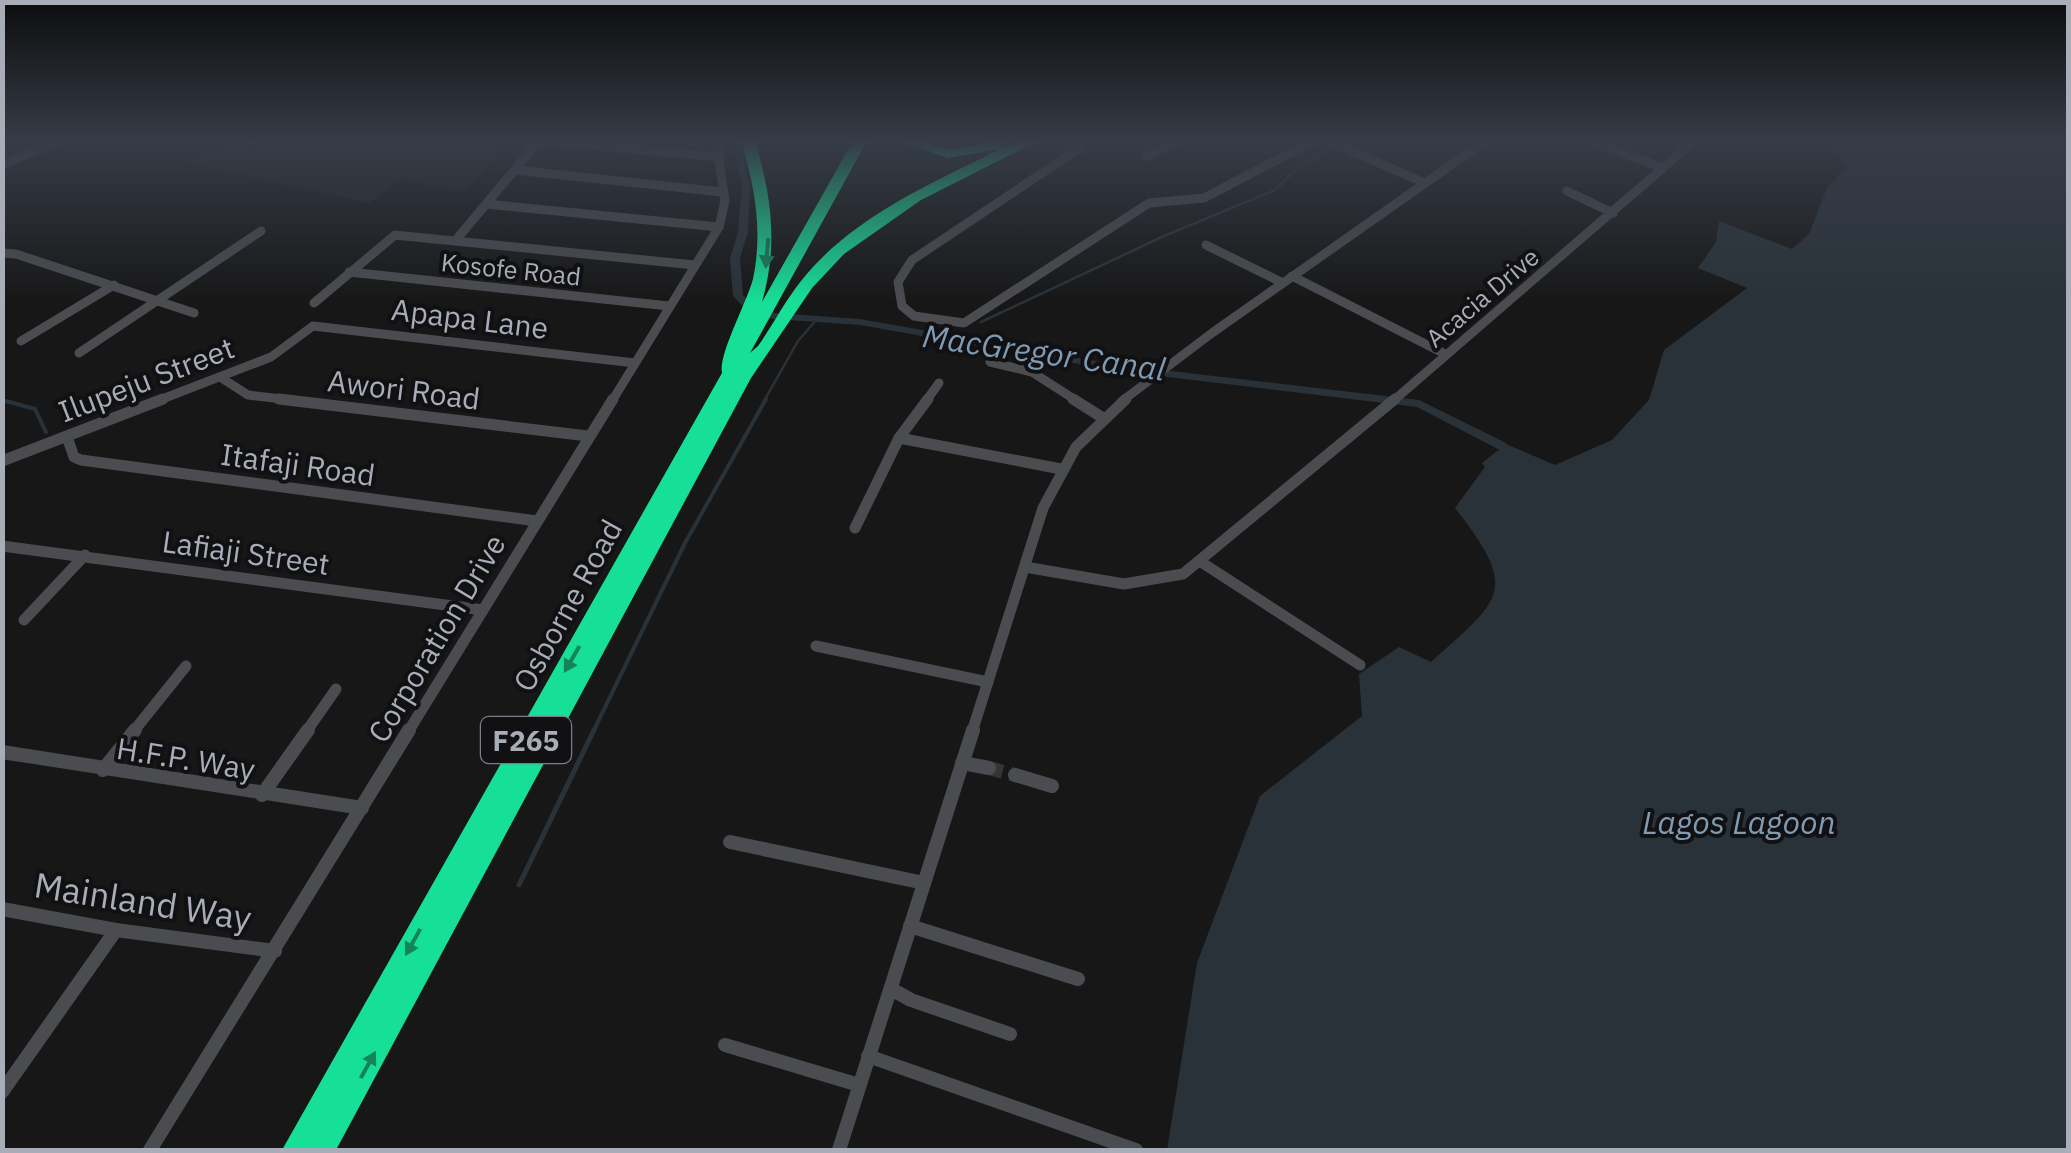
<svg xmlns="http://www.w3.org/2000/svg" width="2071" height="1153" font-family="'IBM Plex Sans',sans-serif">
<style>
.built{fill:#212123}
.water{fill:#2a3239}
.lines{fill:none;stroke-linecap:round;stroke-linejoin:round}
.stream-far2{stroke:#2a3239;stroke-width:2.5}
.stream-far1{stroke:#2a3239;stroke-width:4}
.stream{stroke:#2a3239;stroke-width:5}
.canal{fill:#2a3239;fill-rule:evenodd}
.street-tunnel{stroke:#343537;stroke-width:14;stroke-dasharray:14 8;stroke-linecap:butt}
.street-far2{stroke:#4b4c50;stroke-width:9}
.street-far1{stroke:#4b4c50;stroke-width:11}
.street{stroke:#4b4c50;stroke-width:14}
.fast{fill:#16e098;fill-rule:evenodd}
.oneway{fill:#14835c}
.labels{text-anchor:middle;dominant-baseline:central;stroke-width:8;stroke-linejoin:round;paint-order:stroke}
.far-street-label{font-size:25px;fill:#a8adb8;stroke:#111113}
.shield{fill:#111113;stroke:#7b7e86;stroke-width:2.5}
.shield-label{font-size:28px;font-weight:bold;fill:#a8adb8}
.street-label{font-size:30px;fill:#a8adb8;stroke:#111113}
.water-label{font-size:32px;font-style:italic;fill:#7f9bb3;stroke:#111113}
.near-street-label{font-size:35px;fill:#a8adb8;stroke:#111113}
</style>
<rect width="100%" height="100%" fill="#171717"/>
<!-- built -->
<path class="built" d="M223 141H509L465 192 401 179 370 203 187 163Z"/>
<!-- water -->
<path class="water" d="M1823 141H2068V1150H1167L1197 963 1260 796 1362 716 1359 674 1399 647 1431 662C1502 598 1520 591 1455 508L1485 467 1482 463 1506 444 1555 465 1612 440 1649 400 1664 350 1747 288 1698 268 1716 242 1719 221 1792 249 1809 234 1827 188 1848 166Z"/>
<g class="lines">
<!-- stream-far2 -->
<g class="stream-far2">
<path d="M981 322 1164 236 1275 190 1293 172 1335 147"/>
<path d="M2 400 6 401"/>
<path d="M764 401 798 341 817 319"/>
</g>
<!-- stream-far1 -->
<g class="stream-far1">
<path d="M2 400 35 409 46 432"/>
<path d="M593 732 685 543 766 399"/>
</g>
<!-- stream -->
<path class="stream" d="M519 885 594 730"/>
<!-- canal -->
<path class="canal" d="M731 141H739L750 185 748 232 740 258 743 295 755 307 775 313 860 319 1119 365 1419 400 1506 443 1508 446 1506 449H1498L1417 407 1119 371 860 325 774 319 747 311 733 296 730 258 738 232 742 185Z"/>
<!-- street-tunnel -->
<path class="street-tunnel" d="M989 768 1015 775"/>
<!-- street-far2 -->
<g class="street-far2">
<path d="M549 141 720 157"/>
<path d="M1329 141 1425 183"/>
<path d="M1592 141 1663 168"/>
<path d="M1081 147 912 260 898 282 902 306 914 316 964 323 1149 203 1204 198 1313 141"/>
<path d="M1147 156 1178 141"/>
<path d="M2 165 58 141"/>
<path d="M515 170 723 192"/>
<path d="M1567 191 1613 213"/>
<path d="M486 204 719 227"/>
<path d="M456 240 536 144 548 141"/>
<path d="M1206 245 1283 283"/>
<path d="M2 253 16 254 194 313"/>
<path d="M349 272 669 306"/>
<path d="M1292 276 1445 354"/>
<path d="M314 303 395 235 695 265"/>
<path d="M21 341 114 285"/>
<path d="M79 353 261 231"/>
<path d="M990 362 1032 372 1077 401"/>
<path d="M220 377 248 395 300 401"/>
<path d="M157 401 271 357 313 326 635 363"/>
<path d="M612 401 719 227 725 201 716 141"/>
<path d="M926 401 939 383"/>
<path d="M1122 401 1212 333 1485 141"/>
<path d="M1393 401 1694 141"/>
</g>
<!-- street-far1 -->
<g class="street-far1">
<path d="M279 399 588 436"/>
<path d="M1073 399 1103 418"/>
<path d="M67 437 74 457 81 460 537 521"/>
<path d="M899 438 1061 469"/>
<path d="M2 461 163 399"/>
<path d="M855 528 899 438 928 399"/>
<path d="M2 546 483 610"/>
<path d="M1201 562 1360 665"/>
<path d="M1025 567 1124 584 1183 574 1395 399"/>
<path d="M24 620 85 555"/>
<path d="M816 646 988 682"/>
<path d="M133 732 186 666"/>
<path d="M306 732 336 689"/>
<path d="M408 732 613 399"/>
<path d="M972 732 1043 508 1076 447 1126 399"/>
</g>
<!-- street -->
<g class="street">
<path d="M2 752 362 808"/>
<path d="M962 763 989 768"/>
<path d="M103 770 135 730"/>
<path d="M1015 775 1052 786"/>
<path d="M262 795 308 730"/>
<path d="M730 842 924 883"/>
<path d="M2 909 116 930 275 951"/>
<path d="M910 926 1078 979"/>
<path d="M891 989 911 1000 1010 1034"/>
<path d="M725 1045 859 1085"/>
<path d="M868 1056 1136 1150"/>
<path d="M2 1092 116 930"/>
<path d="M150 1150 409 730"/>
<path d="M839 1150 973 730"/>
</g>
<!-- fast -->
<g class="fast">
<path d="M741 141H755C772 197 778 246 762 302L853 141H867L750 353 758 346C773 325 785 301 801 281 843 228 906 195 966 166 989 155 1012 140 1038 141L921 200 844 254 812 288 751 378 336 1150H282L722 373C718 355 747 302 753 279 763 231 755 187 741 141Z"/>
<path d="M899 141H919L949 150 1000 141 1007 145 1000 149 948 158Z"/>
</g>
</g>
<!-- one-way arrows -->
<defs><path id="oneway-solid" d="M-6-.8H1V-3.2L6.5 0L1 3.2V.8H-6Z" transform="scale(2.5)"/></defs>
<g class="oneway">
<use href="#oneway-solid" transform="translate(767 253) rotate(95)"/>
<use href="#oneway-solid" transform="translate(572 659) rotate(120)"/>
<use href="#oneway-solid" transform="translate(413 942) rotate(119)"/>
<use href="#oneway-solid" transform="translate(368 1065) rotate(-61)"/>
</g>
<!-- sky -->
<linearGradient id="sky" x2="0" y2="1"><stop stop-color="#0d0d0d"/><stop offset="0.47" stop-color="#363c47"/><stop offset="1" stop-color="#363c47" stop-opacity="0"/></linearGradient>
<rect width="2071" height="302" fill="url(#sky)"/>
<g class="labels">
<!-- far-street labels -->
<g class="far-street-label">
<text transform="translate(511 269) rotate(6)">Kosofe Road</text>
<text transform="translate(1482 297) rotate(-40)">Acacia Drive</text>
</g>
<!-- shield labels -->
<rect class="shield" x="481" y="717" width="90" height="46" rx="8"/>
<g class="shield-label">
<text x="526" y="740">F265</text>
</g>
<!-- street labels -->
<g class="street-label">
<text transform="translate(470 318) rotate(7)">Apapa Lane</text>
<text transform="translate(146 379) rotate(-21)">Ilupeju Street</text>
<text transform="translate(404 389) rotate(7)">Awori Road</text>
<text transform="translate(298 464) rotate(8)">Itafaji Road</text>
<text transform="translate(246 552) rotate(8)">Lafiaji Street</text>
<text transform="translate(567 605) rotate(-61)">Osborne Road</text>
<text transform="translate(436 638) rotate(-59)">Corporation Drive</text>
<text transform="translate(186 758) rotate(9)">H.F.P. Way</text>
</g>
<!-- water labels -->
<g class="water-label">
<text transform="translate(1044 352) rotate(8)">MacGregor Canal</text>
<text x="1739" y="822">Lagos Lagoon</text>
</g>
<!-- near-street labels -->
<g class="near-street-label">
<text transform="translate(143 901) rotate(9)">Mainland Way</text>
</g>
</g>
<!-- border -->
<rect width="2071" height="1153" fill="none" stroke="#a8adb8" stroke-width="10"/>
</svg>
